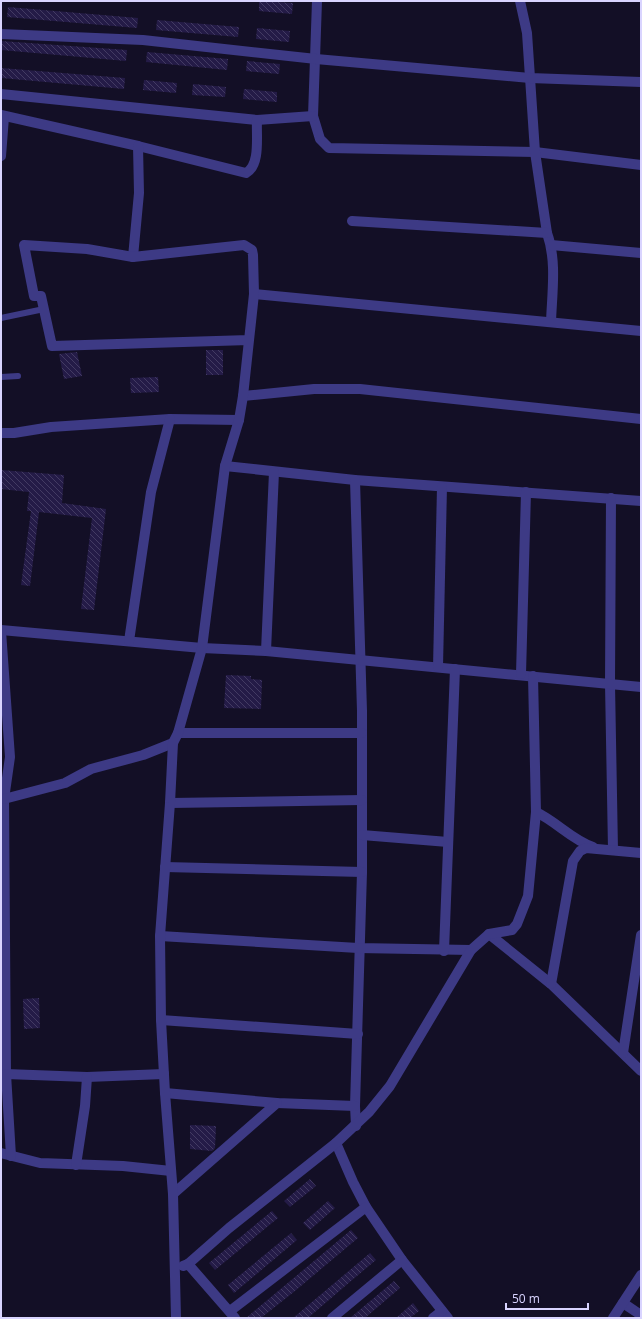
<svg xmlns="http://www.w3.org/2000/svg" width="642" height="1319" font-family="'Open Sans',sans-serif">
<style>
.building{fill:url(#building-back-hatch)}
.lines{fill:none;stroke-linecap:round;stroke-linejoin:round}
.lane{stroke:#3d3a85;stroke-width:6}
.street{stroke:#3d3a85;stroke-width:10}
</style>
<defs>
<pattern id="building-back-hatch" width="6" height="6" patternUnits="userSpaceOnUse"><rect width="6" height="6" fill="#241b47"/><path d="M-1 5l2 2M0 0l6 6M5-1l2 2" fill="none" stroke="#433b63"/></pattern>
</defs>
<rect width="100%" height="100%" fill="#130f26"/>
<!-- building -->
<g class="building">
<path d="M259 1 293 3 292 14 259 11Z"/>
<path d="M8 7 138 18 137 28 7 17Z"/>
<path d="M157 20 239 27 238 37 156 30Z"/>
<path d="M257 28 290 31 289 42 256 39Z"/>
<path d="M1 41 127 50 126 61 1 50Z"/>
<path d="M147 52 228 59 227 70 146 62Z"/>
<path d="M247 61 280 64 279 74 246 71Z"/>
<path d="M1 68 125 78 124 89 1 78Z"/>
<path d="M144 80 177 83 176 93 143 90Z"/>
<path d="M193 84 226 87 225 97 192 95Z"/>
<path d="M244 89 277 92V102L243 99Z"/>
<rect x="206" y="350" width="17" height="25"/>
<path d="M77 352 82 376 64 379 59 354Z"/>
<path d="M158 377 159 392 131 393 130 378Z"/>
<path d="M1 470 64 475 62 503 106 509 94 610 81 609 92 518 39 512 30 586 21 585 31 511H27L29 492 1 489Z"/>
<path d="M226 675 251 676V679L262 680 261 709 224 708Z"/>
<path d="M39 998 40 1028 24 1029 23 999Z"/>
<path d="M190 1125 216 1126 215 1148 212 1151 190 1149Z"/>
<path d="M310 1179 316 1186 290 1207 284 1201Z"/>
<path d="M328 1201 335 1208 310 1230 303 1223Z"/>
<path d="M272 1211 278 1218 215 1270 209 1263Z"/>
<path d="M351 1230 358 1238 295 1291 261 1318H246Z"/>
<path d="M291 1233 297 1240 234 1293 228 1285Z"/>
<path d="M370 1253 376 1260 351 1281 308 1318H293Z"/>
<path d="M394 1281 400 1288 365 1318H350Z"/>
<path d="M413 1303 419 1311 410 1318H396Z"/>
</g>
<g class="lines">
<!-- lane -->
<g class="lane">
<path d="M1 318 44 309"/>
<path d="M1 377 18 376"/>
</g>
<!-- street -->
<g class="street">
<path d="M317 1 313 116 320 139 329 148 535 152 641 165"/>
<path d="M520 1 527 33 535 152 547 233C557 261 552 293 551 322"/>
<path d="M1 34 143 40 316 59 530 78 641 82"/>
<path d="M1 94 257 120 313 116"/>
<path d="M1 115 138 146 246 173C261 165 256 135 257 120"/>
<path d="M1 156 4 117"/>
<path d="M352 221 547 233"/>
<path d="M551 245 641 253"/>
<path d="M133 257 139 193 138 146"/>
<path d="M254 294 641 331"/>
<path d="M243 396 314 389H360L641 419"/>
<path d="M1 433H14L51 427 170 419 239 420"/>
<path d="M225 466 355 480 641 501"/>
<path d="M355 480 362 711V872L355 1106 356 1126"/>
<path d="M611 498 610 684 613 850"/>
<path d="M1 630 202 648 266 651 641 687"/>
<path d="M1 631 10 757 4 799 6 1074"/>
<path d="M129 641 151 492 170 419"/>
<path d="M266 651 274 472"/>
<path d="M438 667 442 487"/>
<path d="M521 674 526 492"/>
<path d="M178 733H362"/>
<path d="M4 799 65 783 91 769 143 755 173 743"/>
<path d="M170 803 362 800"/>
<path d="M536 812C557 822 572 840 593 847"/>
<path d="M362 835 448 842"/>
<path d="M165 867 362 872"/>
<path d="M489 934 551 984 641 1071"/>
<path d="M160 936 358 948 471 950"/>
<path d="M444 951 455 669"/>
<path d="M551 984 573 861 580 851 586 848 641 853"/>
<path d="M161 1020 358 1034"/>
<path d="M623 1053 641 935"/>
<path d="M165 1093 277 1103 355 1106"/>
<path d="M336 1143 353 1182 366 1207 402 1260 448 1318"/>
<path d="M1 1153 40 1163 123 1166 171 1171"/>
<path d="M11 1156 6 1074 87 1077 164 1074"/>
<path d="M76 1165 85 1106 87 1077"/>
<path d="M173 1194 277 1103"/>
<path d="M188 1264 229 1228 336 1143 369 1112 390 1086 471 950 489 934 512 930 517 924 528 896 536 812 533 676"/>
<path d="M183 1266 188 1264 235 1318"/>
<path d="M623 1303 641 1315"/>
<path d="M230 1311 366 1207"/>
<path d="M176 1318 173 1194 165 1093 161 1020 160 936 170 803 173 743 178 733 202 648 225 466 239 420 243 396 254 294 253 255 252 250 244 245 133 257 87 249 24 245 34 296H41L52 346 249 340"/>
<path d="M332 1318 402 1260"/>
<path d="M433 1318 442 1311"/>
<path d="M613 1318 641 1275"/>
</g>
</g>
<!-- border -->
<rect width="642" height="1319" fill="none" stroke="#d9d4ff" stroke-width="4"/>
<!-- scale -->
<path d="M506 1303v6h82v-6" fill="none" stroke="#d9d4ff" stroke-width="2"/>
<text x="512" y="1303" font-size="12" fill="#d9d4ff" stroke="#130f26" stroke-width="3" paint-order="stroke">50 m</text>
</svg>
